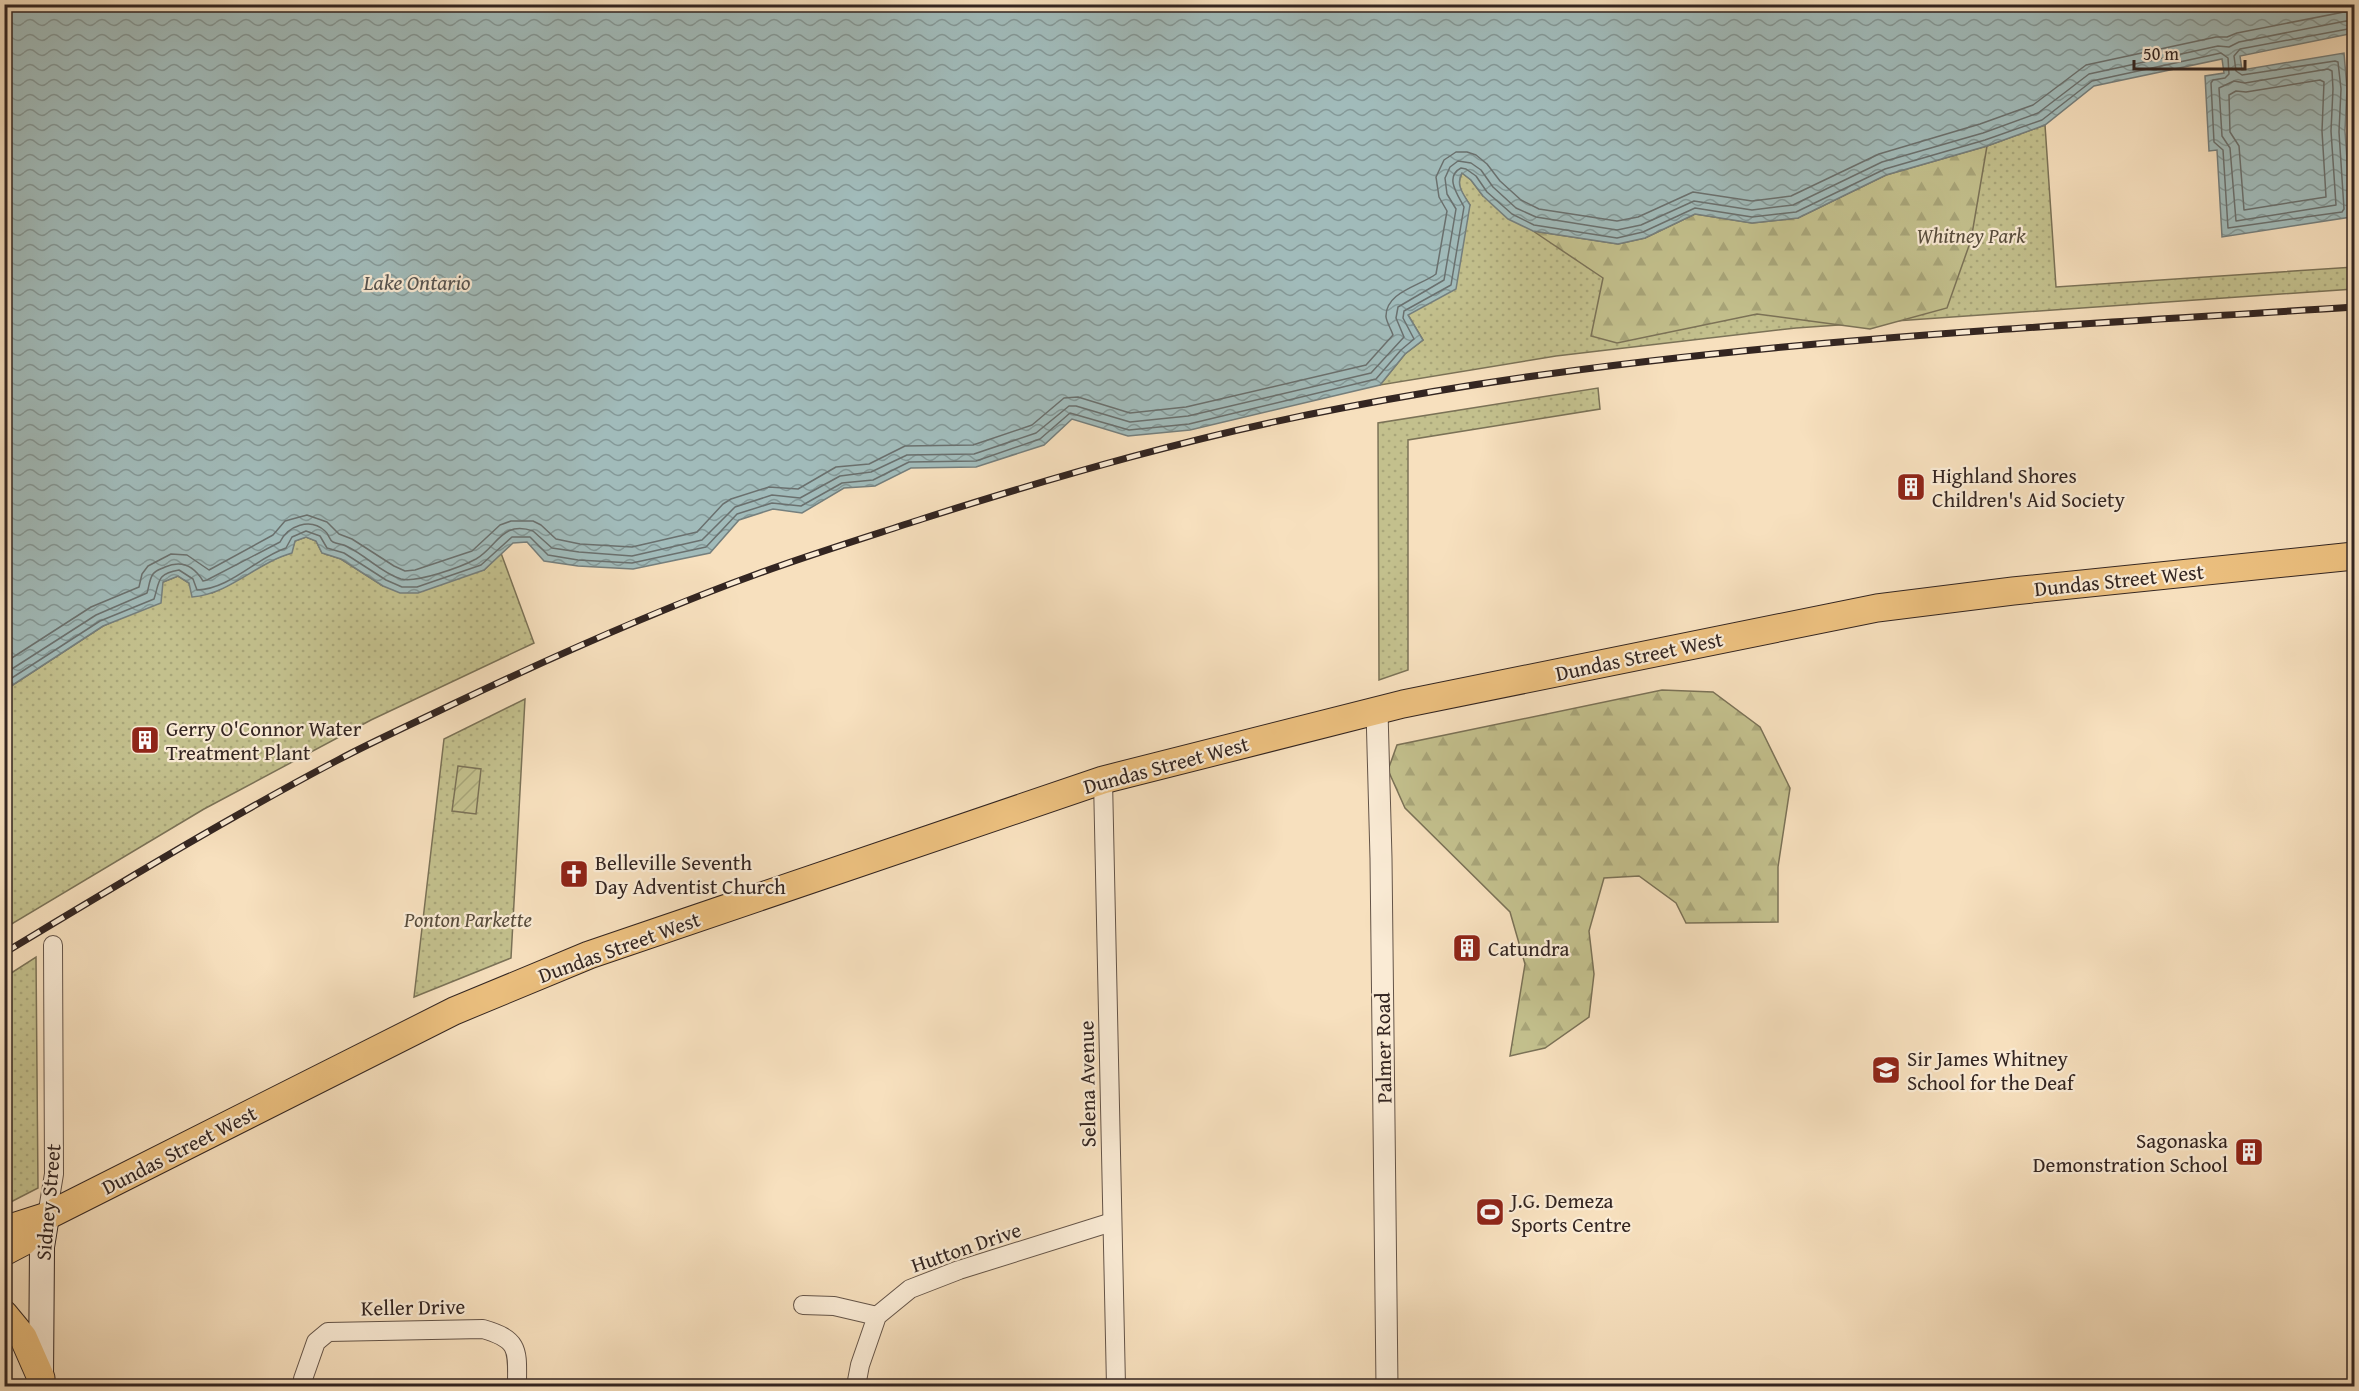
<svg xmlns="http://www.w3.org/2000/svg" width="2359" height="1391" font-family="'Gentium Book Plus',serif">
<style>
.grass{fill:url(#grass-dots);stroke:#7b7257;stroke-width:1.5}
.forest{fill:url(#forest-firs);stroke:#7b7257;stroke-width:1.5}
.garden{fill:url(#garden-furrows);stroke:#7b7257;stroke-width:1.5}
.water{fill:url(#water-waves);stroke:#757f7d;stroke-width:1.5}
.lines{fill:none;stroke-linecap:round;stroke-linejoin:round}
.shore{stroke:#6a706e;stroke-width:1.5}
.minor-casing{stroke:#645448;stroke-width:20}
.tertiary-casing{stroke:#645448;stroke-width:23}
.secondary-casing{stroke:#332521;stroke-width:26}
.primary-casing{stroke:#332521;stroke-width:29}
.minor{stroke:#faebd5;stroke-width:18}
.tertiary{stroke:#faebd5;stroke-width:21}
.secondary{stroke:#faebd5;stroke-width:24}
.primary{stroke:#ecc07f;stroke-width:27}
.rail-casing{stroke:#332521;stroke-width:7}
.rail{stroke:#faebd5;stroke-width:4.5;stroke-dasharray:14;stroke-linecap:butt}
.labels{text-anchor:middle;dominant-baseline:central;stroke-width:4.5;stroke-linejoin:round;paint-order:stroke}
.park-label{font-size:21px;font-style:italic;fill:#574c3c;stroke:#faebd5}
.poi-label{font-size:21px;fill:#332521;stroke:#faebd5;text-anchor:start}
.street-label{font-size:21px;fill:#332521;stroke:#faebd5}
.water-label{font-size:22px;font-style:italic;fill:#54524f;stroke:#faebd5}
</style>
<defs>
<pattern id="grass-dots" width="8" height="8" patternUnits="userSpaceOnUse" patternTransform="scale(1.5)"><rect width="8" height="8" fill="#c3c08d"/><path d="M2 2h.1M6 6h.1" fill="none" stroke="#a8a579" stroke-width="1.8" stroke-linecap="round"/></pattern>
<pattern id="forest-firs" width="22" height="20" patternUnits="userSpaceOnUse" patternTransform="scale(1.5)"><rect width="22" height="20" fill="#c3c08d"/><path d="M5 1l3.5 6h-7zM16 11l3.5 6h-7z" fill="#a8a579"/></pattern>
<pattern id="garden-furrows" width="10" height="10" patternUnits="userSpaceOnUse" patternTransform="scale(1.5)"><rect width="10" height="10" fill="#c3c08d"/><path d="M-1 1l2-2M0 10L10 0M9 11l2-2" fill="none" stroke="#a8a579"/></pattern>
<pattern id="water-waves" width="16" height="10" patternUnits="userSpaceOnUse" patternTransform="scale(1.5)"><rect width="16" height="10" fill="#a1bbba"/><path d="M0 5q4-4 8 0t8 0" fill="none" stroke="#849897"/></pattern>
</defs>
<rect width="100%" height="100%" fill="#f7e0be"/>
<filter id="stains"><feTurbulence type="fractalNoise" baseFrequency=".00333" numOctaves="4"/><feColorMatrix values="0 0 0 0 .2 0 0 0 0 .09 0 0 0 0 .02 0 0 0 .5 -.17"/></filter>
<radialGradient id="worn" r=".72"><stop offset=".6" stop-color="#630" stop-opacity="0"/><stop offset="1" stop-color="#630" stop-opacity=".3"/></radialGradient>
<!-- grass -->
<g class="grass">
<path d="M2045 125 2056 287 2354 267V289L1796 328 1556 356 1380 385 1405 354 1423 340 1408 315 1470 205C1463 195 1455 185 1462 173L1471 180 1483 196 1695 214 1798 218 1886 175 1987 146Z"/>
<path d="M1598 388 1600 409 1408 440V670L1379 680 1378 423Z"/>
<path d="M306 537 316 541 322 553 341 559 383 586 484 570 501 553 534 643 371 720 204 809 5 928V690L103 626 130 614 163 582 178 576 189 583 212 593C239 582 263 561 291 553L295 541Z"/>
<path d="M525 699 511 958 414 997 444 739Z"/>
<path d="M36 957 38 1188 5 1205V977Z"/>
</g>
<!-- forest -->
<g class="forest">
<path d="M1987 146 1971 240 1947 308 1870 329 1757 314 1617 343 1591 336 1603 278 1533 231 1618 244 1645 238 1695 214 1752 223 1798 218 1886 175Z"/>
<path d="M1662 690 1713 692 1760 727 1790 788 1778 867V922L1686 923 1676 903 1639 876 1604 878 1589 931 1594 974 1589 1017 1545 1048 1510 1056 1525 964 1510 912 1405 808 1388 770 1397 745Z"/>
</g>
<!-- garden -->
<path class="garden" d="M458 766 481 769 476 814 452 811Z"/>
<!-- water -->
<path class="water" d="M5 4 2354 5V36L2349 34 2240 56 2242 70 2344 53 2347 89 2345 131 2351 217 2222 237 2217 150 2209 151 2205 76 2224 73 2222 59 2094 86 2045 125 1987 146 1886 175 1798 218 1752 223 1695 214 1645 238 1618 244 1533 231 1508 219 1483 196 1471 180 1462 173C1455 185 1464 195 1470 205L1456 289 1408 315 1423 340 1405 354 1380 385 1190 430 1128 436 1072 419 1044 445 976 467 911 468 875 486 844 488 802 513 773 509 739 520 710 553 633 569 578 566 544 561 527 542 513 543 484 570 418 593H400L383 586 341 559 322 553 316 541 306 537 295 541 292 553C256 563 230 594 192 597L189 583 178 576 163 582 161 603 103 626 5 690Z"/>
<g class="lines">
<!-- shore -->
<g class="shore">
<path d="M2328 69 2332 71 2333 89 2331 131 2336 205 2236 221 2230 148 2222 136 2219 88 2234 81 2245 83Z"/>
<path d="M2320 80 2324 82 2322 131 2326 197 2244 210 2239 146 2230 132 2229 95 2236 91 2246 92Z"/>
<path d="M4 663 91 607 139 587 142 574 148 566 171 554 187 555 209 570 273 535 285 521 307 515 327 522 339 534 352 539 394 566 405 571 415 570 472 551 500 525 511 521H533L541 525 556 539 580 544 632 547 697 532 723 504 731 499 769 487 798 489 836 467 869 464 905 446 973 445 1032 425 1064 398 1078 397 1130 413 1186 407 1366 365 1393 335C1391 329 1387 323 1386 317 1385 292 1420 286 1436 274L1447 211 1439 197 1436 177 1444 160 1456 152H1467L1476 155 1487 164 1500 181 1521 200 1539 209 1617 221 1638 217 1693 192 1752 201 1791 196 1879 154 1980 124 2033 105 2086 65 2216 37H2227L2237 33 2344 12 2354 13"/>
<path d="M4 674 96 615 147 593C149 587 149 580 153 574 156 570 161 569 165 567 181 560 194 566 203 581L207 580 280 542C288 526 310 517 325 531 329 534 329 540 333 542 337 544 342 544 346 546 366 555 381 573 401 579 417 583 461 567 476 559 497 547 502 520 533 531L552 548 579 552 632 556 702 540 735 507 772 495 800 498 840 476 871 472 907 455 974 454 1036 433 1069 406H1076L1130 422 1188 416 1371 373 1404 337 1396 318 1398 307 1444 280 1456 209 1447 194 1445 178 1450 167 1458 161 1471 163 1481 170 1493 187 1516 208 1536 217 1617 230 1641 225 1694 201 1752 210 1793 205 1882 162 1983 133 2038 113 2089 74 2218 46 2229 47 2239 42 2346 21 2354 22"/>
<path d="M4 683 100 621 154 599C160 581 156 574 179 570L193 579 197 590C230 589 256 558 286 548L292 537 306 531 320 536 327 548 344 553 386 580 402 587H417L481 565 512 537H530L548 555 578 560 632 563 706 547 737 514 772 503 801 506 842 483 873 480 909 462 976 461 1040 439 1070 413 1129 430 1189 424 1376 379 1401 350 1414 339 1403 318 1404 311 1451 285 1464 207C1458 195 1444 177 1461 168L1466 169 1476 176 1487 192 1512 214 1534 225 1617 238 1643 232 1695 208 1752 217 1796 212 1885 169 1985 140 2042 120 2092 81 2221 53 2228 58 2229 74 2225 78 2213 80 2211 83 2214 142 2223 150 2228 228 2342 212 2344 209 2339 132 2341 89 2338 62 2335 61 2242 75 2236 71 2234 56 2240 49 2348 29 2354 30"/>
</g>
<!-- minor casing -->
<g class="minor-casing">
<g id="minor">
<path d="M1103 780 1116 1386"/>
<path d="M47 1216 54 1174 53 945"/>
<path d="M803 1305 834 1306 877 1316"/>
<path d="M303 1386V1379L316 1342 328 1332 483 1329C521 1340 517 1351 517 1386"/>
<path d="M856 1386 860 1365 877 1316 910 1289 959 1270 1112 1222"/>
</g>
</g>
<!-- tertiary casing -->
<g class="tertiary-casing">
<path id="tertiary" d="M1377 711 1381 858 1387 1386"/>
</g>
<!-- secondary casing -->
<g class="secondary-casing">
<path id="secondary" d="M41 1378 42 1247 47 1216"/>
</g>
<!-- primary casing -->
<g class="primary-casing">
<g id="primary">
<path d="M4 1230 47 1216 454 1011 589 955 1103 780 1403 704 1877 608 2013 591 2354 556"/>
<path d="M4 1252 23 1242 46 1217"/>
<path d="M4 1314 23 1337 41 1378"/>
</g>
</g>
<!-- minor -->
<use href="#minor" class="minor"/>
<!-- tertiary -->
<use href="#tertiary" class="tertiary"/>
<!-- secondary -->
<use href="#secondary" class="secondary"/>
<!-- primary -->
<use href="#primary" class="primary"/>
<!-- rail casing -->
<g class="rail-casing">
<path id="rail" d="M4 953C114 887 224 820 338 760 374 741 412 724 449 706 550 658 652 612 757 574 812 554 867 537 922 519 1060 475 1199 435 1342 408 1675 343 2017 329 2354 307"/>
</g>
<!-- rail -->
<use href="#rail" class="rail"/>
</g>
<!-- icons -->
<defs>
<g id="building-square" transform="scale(1.5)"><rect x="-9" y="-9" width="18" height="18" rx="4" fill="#8f2418" stroke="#faebd5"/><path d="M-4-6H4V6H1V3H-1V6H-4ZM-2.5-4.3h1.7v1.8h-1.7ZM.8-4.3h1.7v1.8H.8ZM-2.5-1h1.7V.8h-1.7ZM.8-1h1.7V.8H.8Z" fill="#fff"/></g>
<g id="church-square" transform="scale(1.5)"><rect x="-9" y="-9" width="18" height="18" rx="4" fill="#8f2418" stroke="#faebd5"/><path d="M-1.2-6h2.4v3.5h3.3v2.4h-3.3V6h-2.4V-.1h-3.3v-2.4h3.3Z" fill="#fff"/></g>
<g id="school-square" transform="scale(1.5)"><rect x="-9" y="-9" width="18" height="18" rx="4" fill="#8f2418" stroke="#faebd5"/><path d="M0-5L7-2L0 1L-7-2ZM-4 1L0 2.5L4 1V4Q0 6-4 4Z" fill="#fff"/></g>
<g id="stadium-square" transform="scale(1.5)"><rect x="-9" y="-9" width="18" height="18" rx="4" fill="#8f2418" stroke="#faebd5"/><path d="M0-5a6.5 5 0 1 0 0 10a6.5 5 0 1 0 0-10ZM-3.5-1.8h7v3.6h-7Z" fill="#fff"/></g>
</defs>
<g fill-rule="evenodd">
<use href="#building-square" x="1911" y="487"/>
<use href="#building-square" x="145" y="740"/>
<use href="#church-square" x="574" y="874"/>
<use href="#building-square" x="1467" y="948"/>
<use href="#school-square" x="1886" y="1070"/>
<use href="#building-square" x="2249" y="1152"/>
<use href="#stadium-square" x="1490" y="1212"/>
</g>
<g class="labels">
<!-- park labels -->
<g class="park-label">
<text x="1971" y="235">Whitney Park</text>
<text x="468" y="919">Ponton Parkette</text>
</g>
<!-- poi labels -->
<g class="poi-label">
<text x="1932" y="475">Highland Shores<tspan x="1932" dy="24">Children's Aid Society</tspan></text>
<text x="166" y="728">Gerry O'Connor Water<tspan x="166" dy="24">Treatment Plant</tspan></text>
<text x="595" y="862">Belleville Seventh<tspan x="595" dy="24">Day Adventist Church</tspan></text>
<text x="1488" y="948">Catundra</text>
<text x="1907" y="1058">Sir James Whitney<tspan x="1907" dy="24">School for the Deaf</tspan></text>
<text x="2228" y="1140" text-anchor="end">Sagonaska<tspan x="2228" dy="24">Demonstration School</tspan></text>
<text x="1511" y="1200">J.G. Demeza<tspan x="1511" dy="24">Sports Centre</tspan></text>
</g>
<!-- street labels -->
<g class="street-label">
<text transform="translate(2119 580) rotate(-6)">Dundas Street West</text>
<text transform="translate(1639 656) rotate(-12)">Dundas Street West</text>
<text transform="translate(1166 765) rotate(-15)">Dundas Street West</text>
<text transform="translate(619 947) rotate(-20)">Dundas Street West</text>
<text transform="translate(1383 1048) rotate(-91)">Palmer Road</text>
<text transform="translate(1087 1084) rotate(-91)">Selena Avenue</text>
<text transform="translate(179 1150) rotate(-27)">Dundas Street West</text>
<text transform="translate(48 1202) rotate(-85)">Sidney Street</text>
<text transform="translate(966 1247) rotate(-19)">Hutton Drive</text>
<text transform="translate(413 1307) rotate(-1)">Keller Drive</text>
</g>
<!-- water labels -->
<g class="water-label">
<text x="417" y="282">Lake Ontario</text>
</g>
</g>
<!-- margin -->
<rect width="2359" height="1391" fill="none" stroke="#f7e0be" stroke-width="24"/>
<rect x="6" y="6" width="2347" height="1379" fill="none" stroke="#332521" stroke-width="3"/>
<rect x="12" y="12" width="2335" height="1367" fill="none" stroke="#332521" stroke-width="1.5"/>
<!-- scale -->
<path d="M2134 60v9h111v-9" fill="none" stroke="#332521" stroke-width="3"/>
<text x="2143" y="60" font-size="18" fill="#332521" stroke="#faebd5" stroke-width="4.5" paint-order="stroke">50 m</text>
<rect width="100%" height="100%" filter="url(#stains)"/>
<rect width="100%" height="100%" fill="url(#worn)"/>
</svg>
